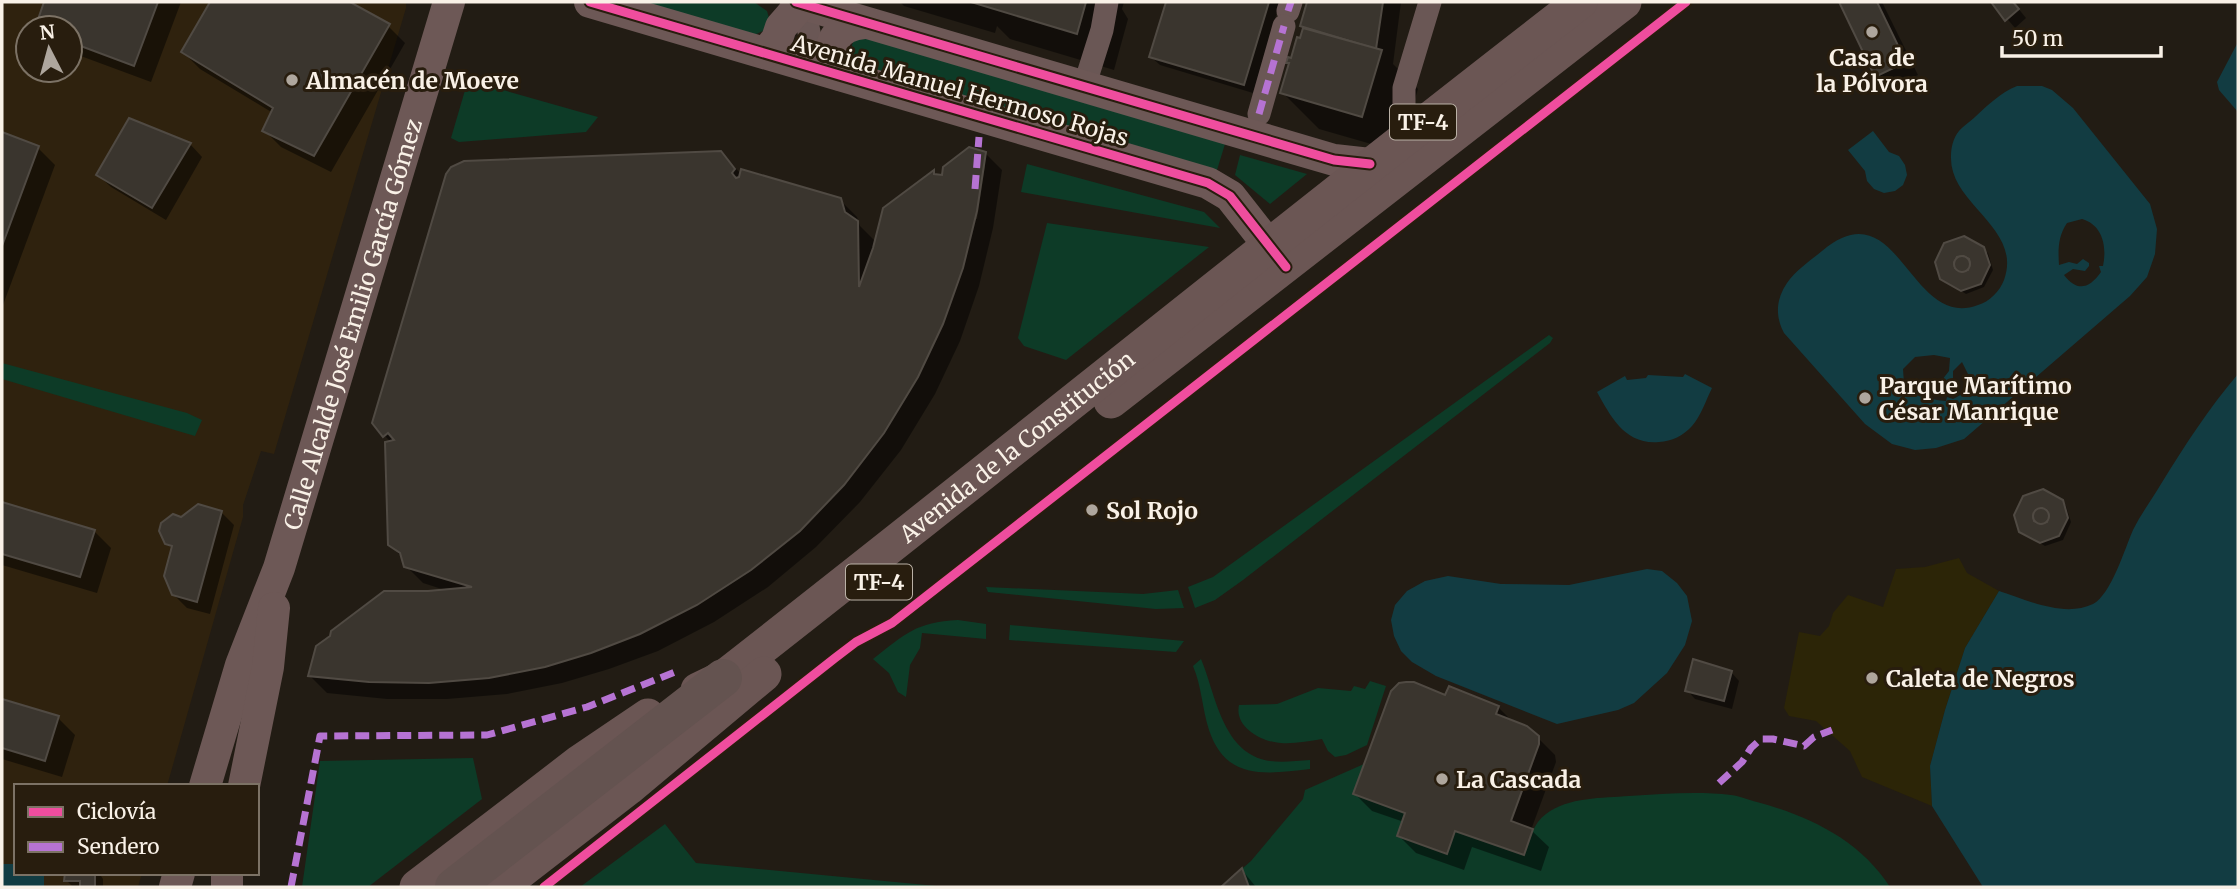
<svg xmlns="http://www.w3.org/2000/svg" width="2240" height="889" font-family="Merriweather,serif">
<style>
.built{fill:#2f220e;fill-rule:evenodd}
.green{fill:#0d3b27}
.sand{fill:#2c2507}
.water{fill:#123c42;fill-rule:evenodd}
.shadow{fill:#0007;fill-rule:evenodd}
.building{fill:#3a352e;stroke:#504a43;stroke-width:2;fill-rule:evenodd}
.lines{fill:none;stroke-linecap:round;stroke-linejoin:round}
.street{stroke:#6a5755;stroke-width:23}
.secondary{stroke:#6d5856;stroke-width:32}
.primary{stroke:#6b5654;stroke-width:35}
.highway{stroke:#645350;stroke-width:38}
.quiet{stroke:#b673d3;stroke-width:7;stroke-dasharray:14 7;stroke-linecap:butt}
.cycleway-casing{stroke:#281d0e;stroke-width:13}
.cycleway{stroke:#ef4d9e;stroke-width:9}
.poi-dot{fill:#aea69d;stroke:#281d0e;stroke-width:2.5}
.labels{text-anchor:middle;dominant-baseline:central;stroke-width:6;stroke-linejoin:round;paint-order:stroke}
.shield{fill:#281d0e;stroke:#bab1a6;stroke-width:2}
.shield-label{font-size:21px;font-weight:bold;fill:#f9f1e7}
.poi-label{font-size:23px;font-weight:bold;fill:#f9f1e7;stroke:#281d0e;text-anchor:start}
.street-label{font-size:23px;fill:#f9f1e7;stroke:#281d0e}
</style>
<rect width="100%" height="100%" fill="#221c14"/>
<!-- built -->
<path class="built" d="M2 2H406V8L274 454 261 451 243 505V517L167 786H16V873H142L138 887H2ZM28 28H70V70H28Z"/>
<!-- green -->
<g class="green">
<path d="M635 2H754L767 11 769 18 763 31 754 35Z"/>
<path d="M855 35 1225 144 1217 170 847 63Z"/>
<path d="M468 80 598 117 586 132 459 142 451 138Z"/>
<path d="M1240 155 1307 174 1270 204 1235 175Z"/>
<path d="M1027 164 1204 212 1220 228 1021 192Z"/>
<path d="M1047 223 1209 247 1066 360 1024 346 1018 338Z"/>
<path d="M1549 335 1553 338 1550 343 1243 580 1215 600 1195 608 1188 587 1213 577Z"/>
<path d="M2 363 187 413 202 420 195 436 2 379Z"/>
<path d="M986 587 1143 594 1178 590 1184 608 1156 609 988 592Z"/>
<path d="M958 620 986 624V639L922 633 920 648 910 665 906 697 898 692 889 673 873 659C905 634 916 622 958 620Z"/>
<path d="M1010 625 1184 641 1176 652 1009 640Z"/>
<path d="M1201 659C1215 692 1221 746 1261 759 1276 764 1294 761 1310 760V769C1266 774 1226 781 1209 730 1202 709 1202 687 1193 666Z"/>
<path d="M1370 681 1386 686 1367 745 1346 755 1335 757 1328 751 1322 739C1309 741 1294 744 1281 743 1262 742 1234 727 1239 705L1277 704 1318 688 1351 691 1354 686 1365 689Z"/>
<path d="M473 758 482 799 368 887H302L320 761Z"/>
<path d="M1364 764 1353 794 1405 813 1397 836 1446 854 1455 831 1524 855C1529 841 1533 823 1546 814 1568 797 1603 798 1629 796 1662 794 1698 791 1731 795 1740 796 1749 800 1757 802 1809 816 1860 840 1890 887H1221L1251 861 1303 799 1305 790Z"/>
<path d="M665 824 696 863 947 887H580Z"/>
</g>
<!-- sand -->
<path class="sand" d="M1959 558 1967 573 1999 591 1965 648 1945 710 1930 766 1932 806 1862 777 1850 751 1816 721 1789 716 1784 708 1799 632 1820 636 1829 626 1833 613 1848 595 1883 607 1896 569 1925 567Z"/>
<!-- water -->
<g class="water">
<path d="M2238 42V112L2219 90 2217 82Z"/>
<path d="M2017 86H2042L2052 90 2073 108 2150 204 2157 229 2155 254 2147 277 2130 296 1964 439 1936 448 1915 450 1892 444 1865 424 1784 333C1775 316 1776 299 1787 283 1796 270 1810 261 1822 251 1899 186 1909 331 1978 305 1989 302 2000 291 2004 280 2023 227 1949 205 1951 156 1951 148 1953 138 1959 131 1963 126 1970 122 1975 117 1988 105 2000 93 2017 86ZM2082 219C2103 225 2107 247 2103 266H2099L2101 272C2089 289 2077 292 2064 275L2073 269 2085 271 2089 266V263L2083 259 2077 264 2069 262 2059 265C2058 250 2058 236 2067 223ZM1934 355 1950 358 1949 371 1942 380V384L1947 387 1953 384V371L1962 362 1971 380C1968 391 1963 394 1953 399L1947 397 1946 401C1930 400 1916 396 1904 384L1903 369 1915 357Z"/>
<path d="M1873 131 1889 152 1899 156 1905 165 1907 175 1903 185 1895 191 1884 193 1874 189 1867 181 1865 171 1848 150Z"/>
<path d="M1685 374 1712 388C1706 400 1701 416 1692 426 1683 436 1672 441 1659 442 1625 445 1611 417 1597 392L1625 376 1627 380 1646 378 1648 375 1683 377Z"/>
<path d="M2238 374V887H1983L1932 806 1930 766 1945 710 1965 648 1999 591C2027 600 2064 618 2093 604 2111 595 2125 548 2133 530 2141 514 2152 499 2161 484 2185 445 2209 408 2238 374Z"/>
<path d="M1647 569 1662 571 1677 583 1687 596 1692 621 1685 645 1667 673 1634 703 1618 710 1557 724 1436 676 1412 662 1401 651 1394 636 1391 620 1395 605 1407 591 1425 581 1448 576 1501 584 1569 585Z"/>
<path d="M2 864H16V873H44V887H2Z"/>
</g>
<!-- shadow -->
<g class="shadow">
<path d="M46 2H181L151 82 70 52V28H36Z"/>
<path d="M212 2H349L388 26 405 43 331 172 281 147 264 130 273 113 200 69 183 52Z"/>
<path d="M900 2H1124L1122 9 1128 19 1114 70 1010 39 997 26 995 33 904 6Z"/>
<path d="M1168 2H1280L1253 93 1160 65 1151 57Z"/>
<path d="M1309 2H1401L1393 64 1418 89 1399 152 1319 129 1282 92 1290 65 1288 62 1292 60 1301 40 1304 29 1302 26Z"/>
<path d="M1841 2H1882L1918 75 1890 89 1877 76Z"/>
<path d="M1993 2H2013L2026 18 2015 28Z"/>
<path d="M2 133 38 148 55 165 3 305Z"/>
<path d="M190 144 202 157 166 220 111 187 98 175Z"/>
<path d="M720 152 742 175 840 200 857 217 860 226 876 242 885 209 934 172 939 177 985 153 1002 170 993 228 979 286 960 341 935 394 901 450 860 502 816 547 768 587 714 622 658 651 609 669 562 683 507 694 447 699H387L327 693 310 676 448 591 423 583 406 566 403 558 389 544 391 442 384 435ZM982 166H985L977 219H974Z"/>
<path d="M1964 238 1988 253 1993 270 1984 287 1966 294 1942 278Z"/>
<path d="M2062 501 2066 506 2071 522 2063 540 2045 546 2021 531 2016 515Z"/>
<path d="M2 504 94 531 111 548 97 593 2 565Z"/>
<path d="M221 512 234 525 210 614 187 608 173 594V549L167 543 181 519Z"/>
<path d="M1731 672 1739 681 1732 709 1695 699 1687 690Z"/>
<path d="M1446 697 1498 707 1513 722 1537 737 1555 755 1556 762 1531 830 1549 847 1541 871 1472 847 1464 870 1416 853 1399 836 1404 822 1372 811 1355 794Z"/>
<path d="M2 701 58 718 75 735 62 777 2 759Z"/>
<path d="M1242 870 1256 887H1224Z"/>
<path d="M67 873H99L103 879V887H73L66 880Z"/>
</g>
<!-- building -->
<g class="building">
<path d="M44 2H158L134 66 70 42V28H35Z"/>
<path d="M210 2H350L390 24 314 156 262 131 273 108 181 52Z"/>
<path d="M971 2H1086L1077 34Z"/>
<path d="M1166 2H1269L1244 85 1149 57Z"/>
<path d="M1307 2H1383L1376 49 1300 26Z"/>
<path d="M1839 2H1877L1906 62 1875 77Z"/>
<path d="M1991 2H2013L2019 9 2005 21Z"/>
<path d="M1303 28 1382 50 1362 117 1280 93 1289 63H1286L1288 57 1291 58 1297 37 1300 38Z"/>
<path d="M129 118 191 143 152 208 96 175Z"/>
<path d="M2 132 39 146 2 246Z"/>
<path d="M969 147 986 152 977 211 963 268 943 324 918 377 884 433 844 485 800 531 751 570 697 605 640 634 591 653 545 667 489 678 429 683 369 682 308 676 316 646 330 636 331 631 384 591H428L472 587 404 567 400 553 388 545 385 442 394 440 388 433 383 437 372 423 446 174 451 167 464 161 721 151 735 169 732 173 736 178 739 177 741 169 841 198 845 212 858 221 859 287 873 248 883 208 934 170V174L942 175 943 167Z"/>
<path d="M1964 236 1984 247 1990 265 1981 284 1961 291 1940 279 1935 262 1944 243ZM1963 256 1969 259 1970 264 1968 270 1962 272 1955 268 1954 263 1957 257Z"/>
<circle cx="1962" cy="264" r="8"/>
<path d="M2043 489 2063 500 2068 518 2059 536 2040 543 2019 532 2014 515 2023 496ZM2042 508 2047 511 2049 516 2047 522 2041 524 2034 521 2033 516 2036 510Z"/>
<path d="M2 502 95 530 80 577 2 554Z"/>
<path d="M198 504 222 511 197 602 172 595 164 576 172 546 165 544 159 531 161 523 173 514 181 517Z"/>
<circle cx="2041" cy="516" r="8"/>
<path d="M1693 659 1732 671 1724 701 1685 691Z"/>
<path d="M1406 682H1414L1445 695 1449 686 1499 706 1496 714 1527 726 1539 736V744L1511 821 1533 829 1524 855 1455 831 1447 854 1397 836 1405 813 1353 794 1391 691 1399 683Z"/>
<path d="M2 699 59 716 45 761 2 748Z"/>
<path d="M1242 868 1249 887H1221Z"/>
<path d="M65 873H95V887H80V881H64Z"/>
</g>
<g class="lines">
<!-- street -->
<g class="street">
<path d="M803 2 816 67"/>
<path d="M1288 11 1291 2"/>
<path d="M1084 87 1102 30 1107 2"/>
<path d="M1259 114 1284 26"/>
<path d="M1407 134 1404 112V88L1430 2"/>
</g>
<!-- secondary -->
<g class="secondary">
<path d="M590 2 1208 183 1230 196 1285 266"/>
<path d="M796 2 1334 160 1370 164"/>
<path d="M766 53 777 39 781 27 802 3"/>
<path d="M841 75C822 50 833 26 864 23"/>
<path id="s1" d="M205 786 241 665 279 568 449 2"/>
<path d="M244 786 268 667 274 608"/>
<path d="M175 887 179 873"/>
<path d="M227 887V873"/>
</g>
<!-- primary -->
<g class="primary">
<path d="M1111 401 1624 2"/>
<path id="s2" d="M698 690 723 678C1010 454 1292 224 1580 2"/>
<path d="M417 887 580 762 648 716"/>
<path d="M500 887 628 788 764 674"/>
</g>
<!-- highway -->
<path class="highway" d="M454 887 723 678"/>
<!-- quiet -->
<g class="quiet">
<path d="M1288 11 1291 2"/>
<path d="M1259 114 1284 26"/>
<path d="M975 189 979 137"/>
<path d="M1719 783 1742 762 1751 748 1761 739H1773L1804 746 1814 737 1832 730"/>
<path d="M291 887 320 736 487 735 587 707 680 670"/>
</g>
<!-- cycleway casing -->
<g class="cycleway-casing">
<g id="cycleway">
<path d="M590 2 1208 183 1230 196 1286 267"/>
<path d="M796 2 1334 160 1370 164"/>
<path d="M544 887 835 658 856 642 892 623 1686 2"/>
</g>
</g>
<!-- cycleway -->
<use href="#cycleway" class="cycleway"/>
</g>
<!-- markers -->
<g class="poi-dot">
<circle cx="1872" cy="32" r="7"/>
<circle cx="292" cy="80" r="7"/>
<circle cx="1865" cy="398" r="7"/>
<circle cx="1092" cy="510" r="7"/>
<circle cx="1872" cy="678" r="7"/>
<circle cx="1442" cy="779" r="7"/>
</g>
<g class="labels">
<!-- shield labels -->
<g class="shield">
<rect x="1390" y="104.5" width="66" height="35" rx="5"/>
<rect x="846" y="564.5" width="66" height="35" rx="5"/>
</g>
<g class="shield-label">
<text x="1423" y="122">TF-4</text>
<text x="879" y="582">TF-4</text>
</g>
<!-- poi labels -->
<g class="poi-label">
<text x="1872" y="57" text-anchor="middle">Casa de<tspan x="1872" dy="26">la Pólvora</tspan></text>
<text x="306" y="80">Almacén de Moeve</text>
<text x="1879" y="385">Parque Marítimo<tspan x="1879" dy="26">César Manrique</tspan></text>
<text x="1106" y="510">Sol Rojo</text>
<text x="1886" y="678">Caleta de Negros</text>
<text x="1456" y="779">La Cascada</text>
</g>
<!-- street labels -->
<g class="street-label">
<text transform="translate(960 90) rotate(16)">Avenida Manuel Hermoso Rojas</text>
<text stroke="none"><textPath href="#s1" startOffset="485">Calle Alcalde José Emilio García Gómez</textPath></text>
<text stroke="none"><textPath href="#s2" startOffset="402">Avenida de la Constitución</textPath></text>
</g>
</g>
<!-- border -->
<rect width="2240" height="889" fill="none" stroke="#f9f1e7" stroke-width="7"/>
<!-- legend -->
<rect x="14" y="784" width="245" height="91" fill="#281d0e" stroke="#7c7265" stroke-width="2"/>
<rect x="28" y="807" width="35" height="10" fill="#ef4d9e" stroke="#7c7265" stroke-width="2"/>
<text x="77" y="819" font-size="21" fill="#f9f1e7">Ciclovía</text>
<rect x="28" y="842" width="35" height="10" fill="#b673d3" stroke="#7c7265" stroke-width="2"/>
<text x="77" y="854" font-size="21" fill="#f9f1e7">Sendero</text>
<!-- north arrow -->
<g transform="translate(49 49) rotate(354)"><circle r="33" fill="#281d0e" stroke="#7c7265" stroke-width="2"/>
<path d="M0-5L12 26L0 18L-12 26Z" fill="#aea69d"/>
<text y="-10" font-size="19" font-weight="bold" text-anchor="middle" fill="#f9f1e7">N</text>
</g>
<!-- scale -->
<path d="M2002 46v10h159v-10" fill="none" stroke="#f9f1e7" stroke-width="3.5"/>
<text x="2012" y="46" font-size="21" fill="#f9f1e7" stroke="#281d0e" stroke-width="5" paint-order="stroke">50 m</text>
</svg>
